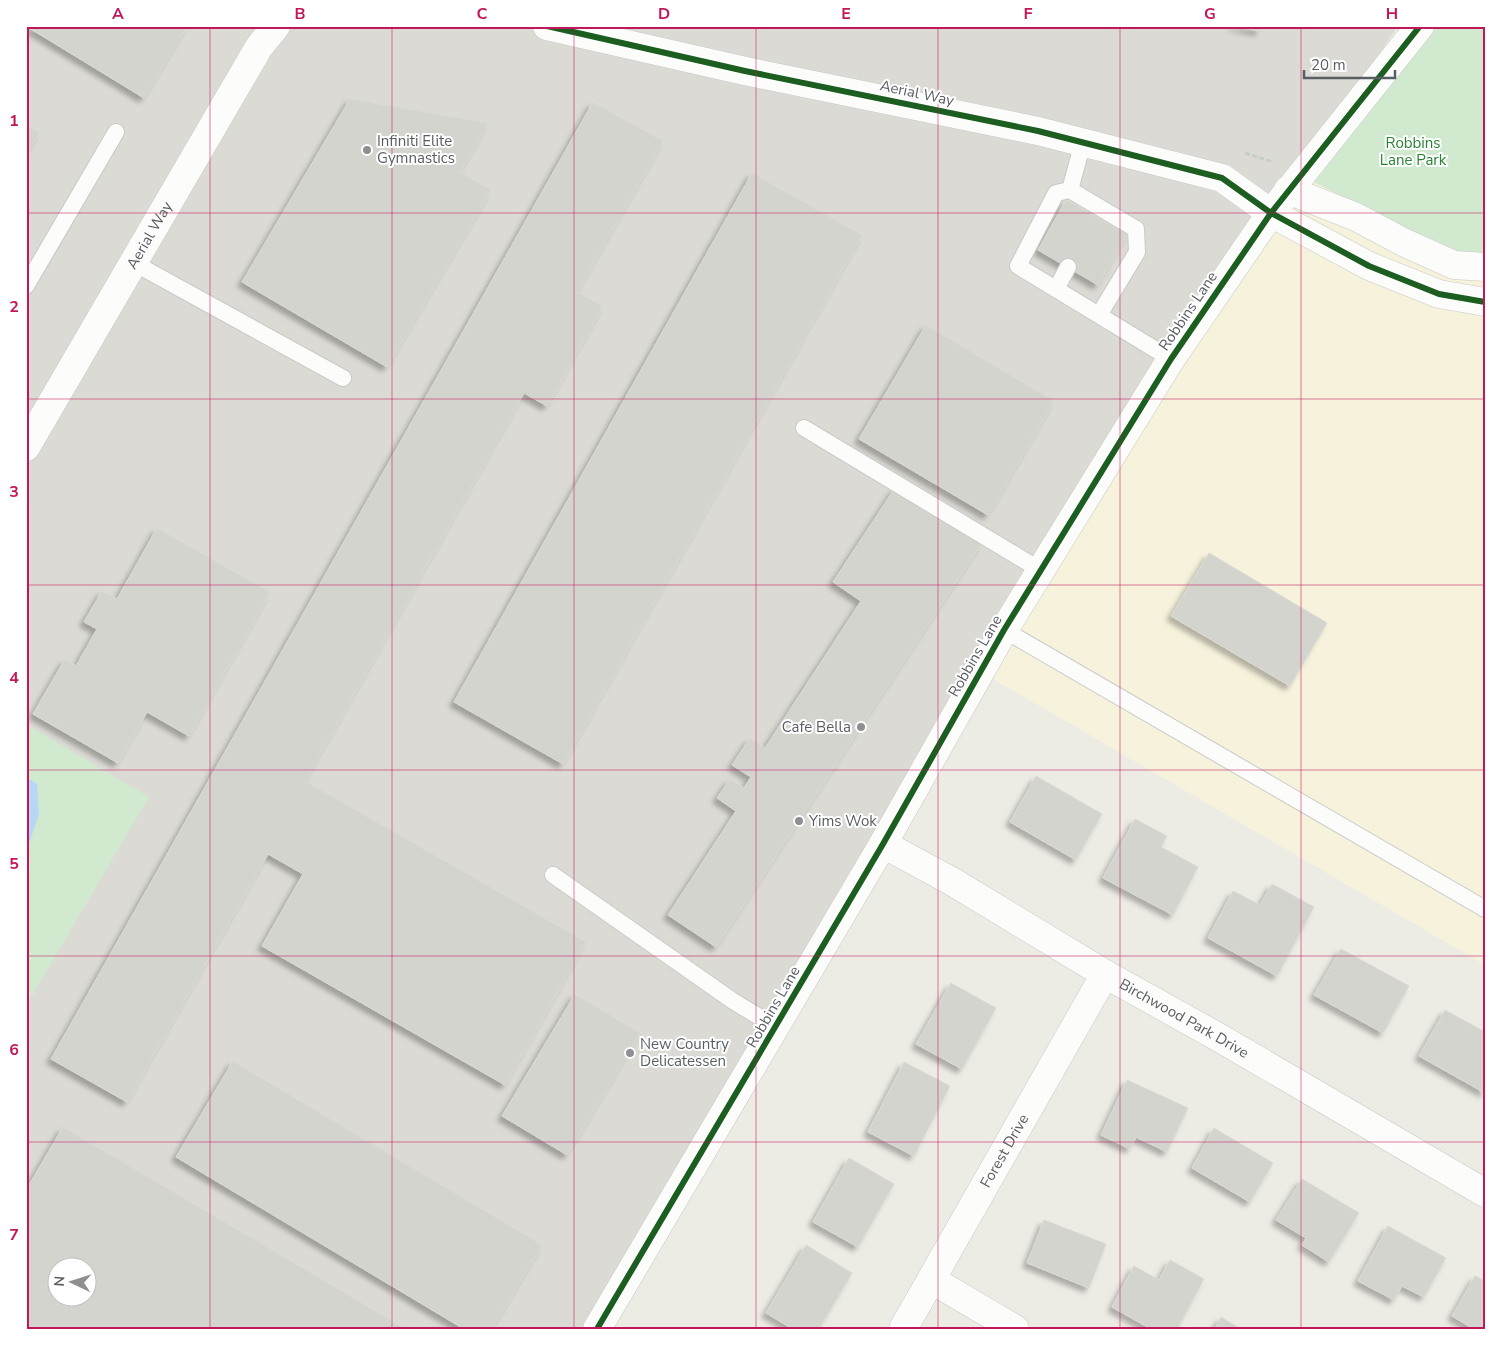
<svg xmlns="http://www.w3.org/2000/svg" width="1511" height="1355" font-family="'Nunito Sans',sans-serif">
<style>
.commercial{fill:#f6f2dc}
.industrial{fill:#dbdad4;fill-rule:evenodd}
.green{fill:#d1eacf}
.water{fill:#b8d7f7}
.building{fill:#d4d4cf;stroke:#dbd9d4;fill-rule:evenodd;filter:url(#shadow)}
.lines{fill:none;stroke-linecap:round;stroke-linejoin:round}
.lane-casing{stroke:#c9cac8;stroke-width:18}
.street-casing{stroke:#c9cac8;stroke-width:29}
.secondary-casing{stroke:#c8c8c7;stroke-width:29}
.path{stroke:#c7cdca;stroke-width:3;stroke-dasharray:5 2.5;stroke-linecap:butt}
.lane{stroke:#fcfcfb;stroke-width:16}
.street{stroke:#fcfcfb;stroke-width:28}
.secondary{stroke:#fcfcfb;stroke-width:28}
.cycleway-casing{stroke:#fff;stroke-width:9}
.cycleway{stroke:#1b5e20;stroke-width:6}
.grid{fill:none;stroke:#c2185b;stroke-width:1;stroke-opacity:0.55}
.poi-dot{fill:#8d8f91;stroke:#fff;stroke-width:2}
.labels{text-anchor:middle;dominant-baseline:central;stroke-width:4;stroke-linejoin:round;paint-order:stroke}
.street-label{font-size:15px;fill:#5a5e64;stroke:#fff}
.poi-label{font-size:15px;fill:#5a5e64;stroke:#fff;text-anchor:start}
.park-label{font-size:15px;fill:#2a8235;stroke:#fff}
.neatline{fill:none;stroke:#c2185b;stroke-width:2}
.grid-label{font-size:16px;text-anchor:middle;font-weight:bold;fill:#c2185b}
</style>
<defs>
<filter id="shadow"><feDropShadow dx="-4.5" dy="4.5" stdDeviation="2.5" flood-color="#0004"/></filter>
</defs>
<rect width="100%" height="100%" fill="#ecebe4"/>
<!-- commercial -->
<path class="commercial" d="M1485 26V965L981 672 1268 221Z"/>
<!-- industrial -->
<path class="industrial" d="M26 26H1398L1222 287 597 1329H26ZM58 1268H88V1298H58Z"/>
<!-- green -->
<g class="green">
<path d="M1421 26H1485V258L1450 252 1302 176Z"/>
<path d="M26 724 149 797 26 1006Z"/>
</g>
<!-- water -->
<path class="water" d="M26 777 37 784 39 815 26 852Z"/>
<!-- building -->
<g class="building">
<path d="M26 26H187L144 98Z"/>
<path d="M1233 26H1261L1260 31Z"/>
<path d="M350 99 488 123 460 172 491 190 387 367 242 282Z"/>
<path d="M593 102 663 141 577 292 603 306 547 406 524 393 305 781 586 942 505 1085 262 946 303 874 268 854 127 1102 51 1059Z"/>
<path d="M26 125 39 133 26 155Z"/>
<path d="M752 173 862 235 563 764 454 702Z"/>
<path d="M1066 200 1127 234 1098 285 1038 250Z"/>
<path d="M926 325 1054 401 988 515 859 439Z"/>
<path d="M895 488 981 544 716 947 668 915 736 811 717 798 730 779 744 788 751 777 732 765 750 738 765 748 861 601 833 582Z"/>
<path d="M157 528 270 592 189 736 147 712 118 763 33 714 65 659 76 666 97 629 84 622 102 591 117 599Z"/>
<path d="M1209 553 1327 623 1290 686 1171 616Z"/>
<path d="M1036 776 1102 814 1076 860 1010 822Z"/>
<path d="M1135 819 1167 836 1161 847 1198 867 1173 915 1103 878Z"/>
<path d="M1272 884 1314 907 1277 976 1208 938 1233 891 1260 905Z"/>
<path d="M1341 949 1409 986 1383 1033 1314 995Z"/>
<path d="M951 983 996 1008 962 1069 916 1044Z"/>
<path d="M575 994 640 1033 567 1155 502 1116Z"/>
<path d="M1445 1010 1485 1032V1093L1419 1056Z"/>
<path d="M233 1061 542 1245 492 1329H464L176 1157Z"/>
<path d="M904 1062 950 1086 914 1156 868 1132Z"/>
<path d="M1127 1080 1188 1108 1167 1152 1136 1137 1130 1149 1101 1135Z"/>
<path d="M63 1127 406 1329H26V1190ZM58 1268H88V1298H58Z"/>
<path d="M1214 1128 1273 1163 1250 1202 1192 1168Z"/>
<path d="M849 1158 894 1184 858 1247 813 1222Z"/>
<path d="M1302 1179 1359 1213 1329 1262 1302 1245 1306 1238 1276 1220Z"/>
<path d="M1044 1220 1106 1244 1089 1288 1027 1263Z"/>
<path d="M1388 1226 1446 1258 1424 1297 1402 1286 1394 1300 1358 1281Z"/>
<path d="M806 1245 852 1273 819 1329H793L766 1313Z"/>
<path d="M1170 1260 1204 1279 1177 1329H1151L1112 1307 1134 1266 1159 1280Z"/>
<path d="M1475 1276 1485 1281V1329H1474L1452 1316Z"/>
<path d="M1221 1317 1241 1329H1215Z"/>
</g>
<g class="lines">
<!-- lane casing -->
<g class="lane-casing">
<g id="lane">
<path d="M1070 190 1083 142"/>
<path d="M134 263 343 378"/>
<path d="M26 286 116 132"/>
<path d="M1056 289 1068 267"/>
<path d="M1099 315 1137 252 1136 229 1070 190 1056 193 1018 266 1171 359"/>
<path d="M804 428 1042 571"/>
<path d="M1004 630 1485 909"/>
<path d="M553 875 733 1001 776 1027"/>
</g>
</g>
<!-- street casing -->
<g class="street-casing">
<g id="street">
<path d="M547 26 745 71 1038 131 1222 178 1271 213 1369 266 1439 294 1485 302"/>
<path d="M1288 190 1356 217 1405 243 1454 265 1485 267"/>
<path id="s1" d="M26 447 259 47 276 26"/>
<path id="s2" d="M883 844 953 882 1105 974 1218 1037 1485 1193"/>
<path d="M932 1280 1015 1329"/>
<path id="s3" d="M903 1329 1105 974"/>
</g>
</g>
<!-- secondary casing -->
<g class="secondary-casing">
<path id="secondary" d="M597 1329 883 844 1004 630 1171 359 1271 213 1420 26"/>
</g>
<!-- path -->
<path class="path" d="M1245 153 1273 162"/>
<!-- lane -->
<use href="#lane" class="lane"/>
<!-- street -->
<use href="#street" class="street"/>
<!-- secondary -->
<use href="#secondary" class="secondary"/>
<!-- cycleway casing -->
<g class="cycleway-casing">
<g id="cycleway">
<path d="M547 26 745 71 1038 131 1222 178 1271 213 1369 266 1439 294 1485 302"/>
<path d="M597 1329 883 844 1004 630 1171 359 1271 213 1420 26"/>
</g>
</g>
<!-- cycleway -->
<use href="#cycleway" class="cycleway"/>
</g>
<!-- grid -->
<path class="grid" d="M210 26V1329M392 26V1329M574 26V1329M756 26V1329M938 26V1329M1120 26V1329M1301 26V1329M26 213H1485M26 399H1485M26 585H1485M26 770H1485M26 956H1485M26 1142H1485"/>
<!-- markers -->
<g class="poi-dot">
<circle cx="367" cy="150" r="5"/>
<circle cx="861" cy="727" r="5"/>
<circle cx="799" cy="821" r="5"/>
<circle cx="630" cy="1053" r="5"/>
</g>
<g class="labels">
<!-- street labels -->
<g class="street-label">
<text transform="translate(917 93) rotate(12)">Aerial Way</text>
<text stroke="none"><textPath href="#s1" startOffset="245">Aerial Way</textPath></text>
<text transform="translate(1188 311) rotate(-56)">Robbins Lane</text>
<text transform="translate(975 656) rotate(-60)">Robbins Lane</text>
<text transform="translate(773 1007) rotate(-60)">Robbins Lane</text>
<text stroke="none"><textPath href="#s2" startOffset="348">Birchwood Park Drive</textPath></text>
<text stroke="none"><textPath href="#s3" startOffset="205">Forest Drive</textPath></text>
</g>
<!-- poi labels -->
<g class="poi-label">
<text x="377" y="141">Infiniti Elite<tspan x="377" dy="17">Gymnastics</tspan></text>
<text x="851" y="727" text-anchor="end">Cafe Bella</text>
<text x="809" y="821">Yims Wok</text>
<text x="640" y="1044">New Country<tspan x="640" dy="17">Delicatessen</tspan></text>
</g>
<!-- park labels -->
<g class="park-label">
<text x="1413" y="143">Robbins<tspan x="1413" dy="17">Lane Park</tspan></text>
</g>
</g>
<!-- border -->
<rect width="1511" height="1355" fill="none" stroke="#ffffff" stroke-width="55"/>
<!-- north arrow -->
<g transform="translate(72 1282) rotate(274)"><circle r="24" fill="#ffffff" stroke="#bdbfc1"/>
<path d="M0-4L9 19L0 12L-9 19Z" fill="#8d8f91"/>
<text y="-8" font-size="14" font-weight="bold" text-anchor="middle" fill="#5a5e64">N</text>
</g>
<!-- scale -->
<path d="M1304 70v8h91v-8" fill="none" stroke="#5a5e64" stroke-width="2.5"/>
<text x="1311" y="70" font-size="15" fill="#5a5e64" stroke="#ffffff" stroke-width="4" paint-order="stroke">20 m</text>
<rect x="28" y="28" width="1456" height="1300" class="neatline"/>
<g class="grid-label">
<text x="118" y="19">A</text>
<text x="300" y="19">B</text>
<text x="482" y="19">C</text>
<text x="664" y="19">D</text>
<text x="846" y="19">E</text>
<text x="1028" y="19">F</text>
<text x="1210" y="19">G</text>
<text x="1392" y="19">H</text>
<text x="14" y="126">1</text>
<text x="14" y="312">2</text>
<text x="14" y="497">3</text>
<text x="14" y="683">4</text>
<text x="14" y="869">5</text>
<text x="14" y="1055">6</text>
<text x="14" y="1240">7</text>
</g>
</svg>
